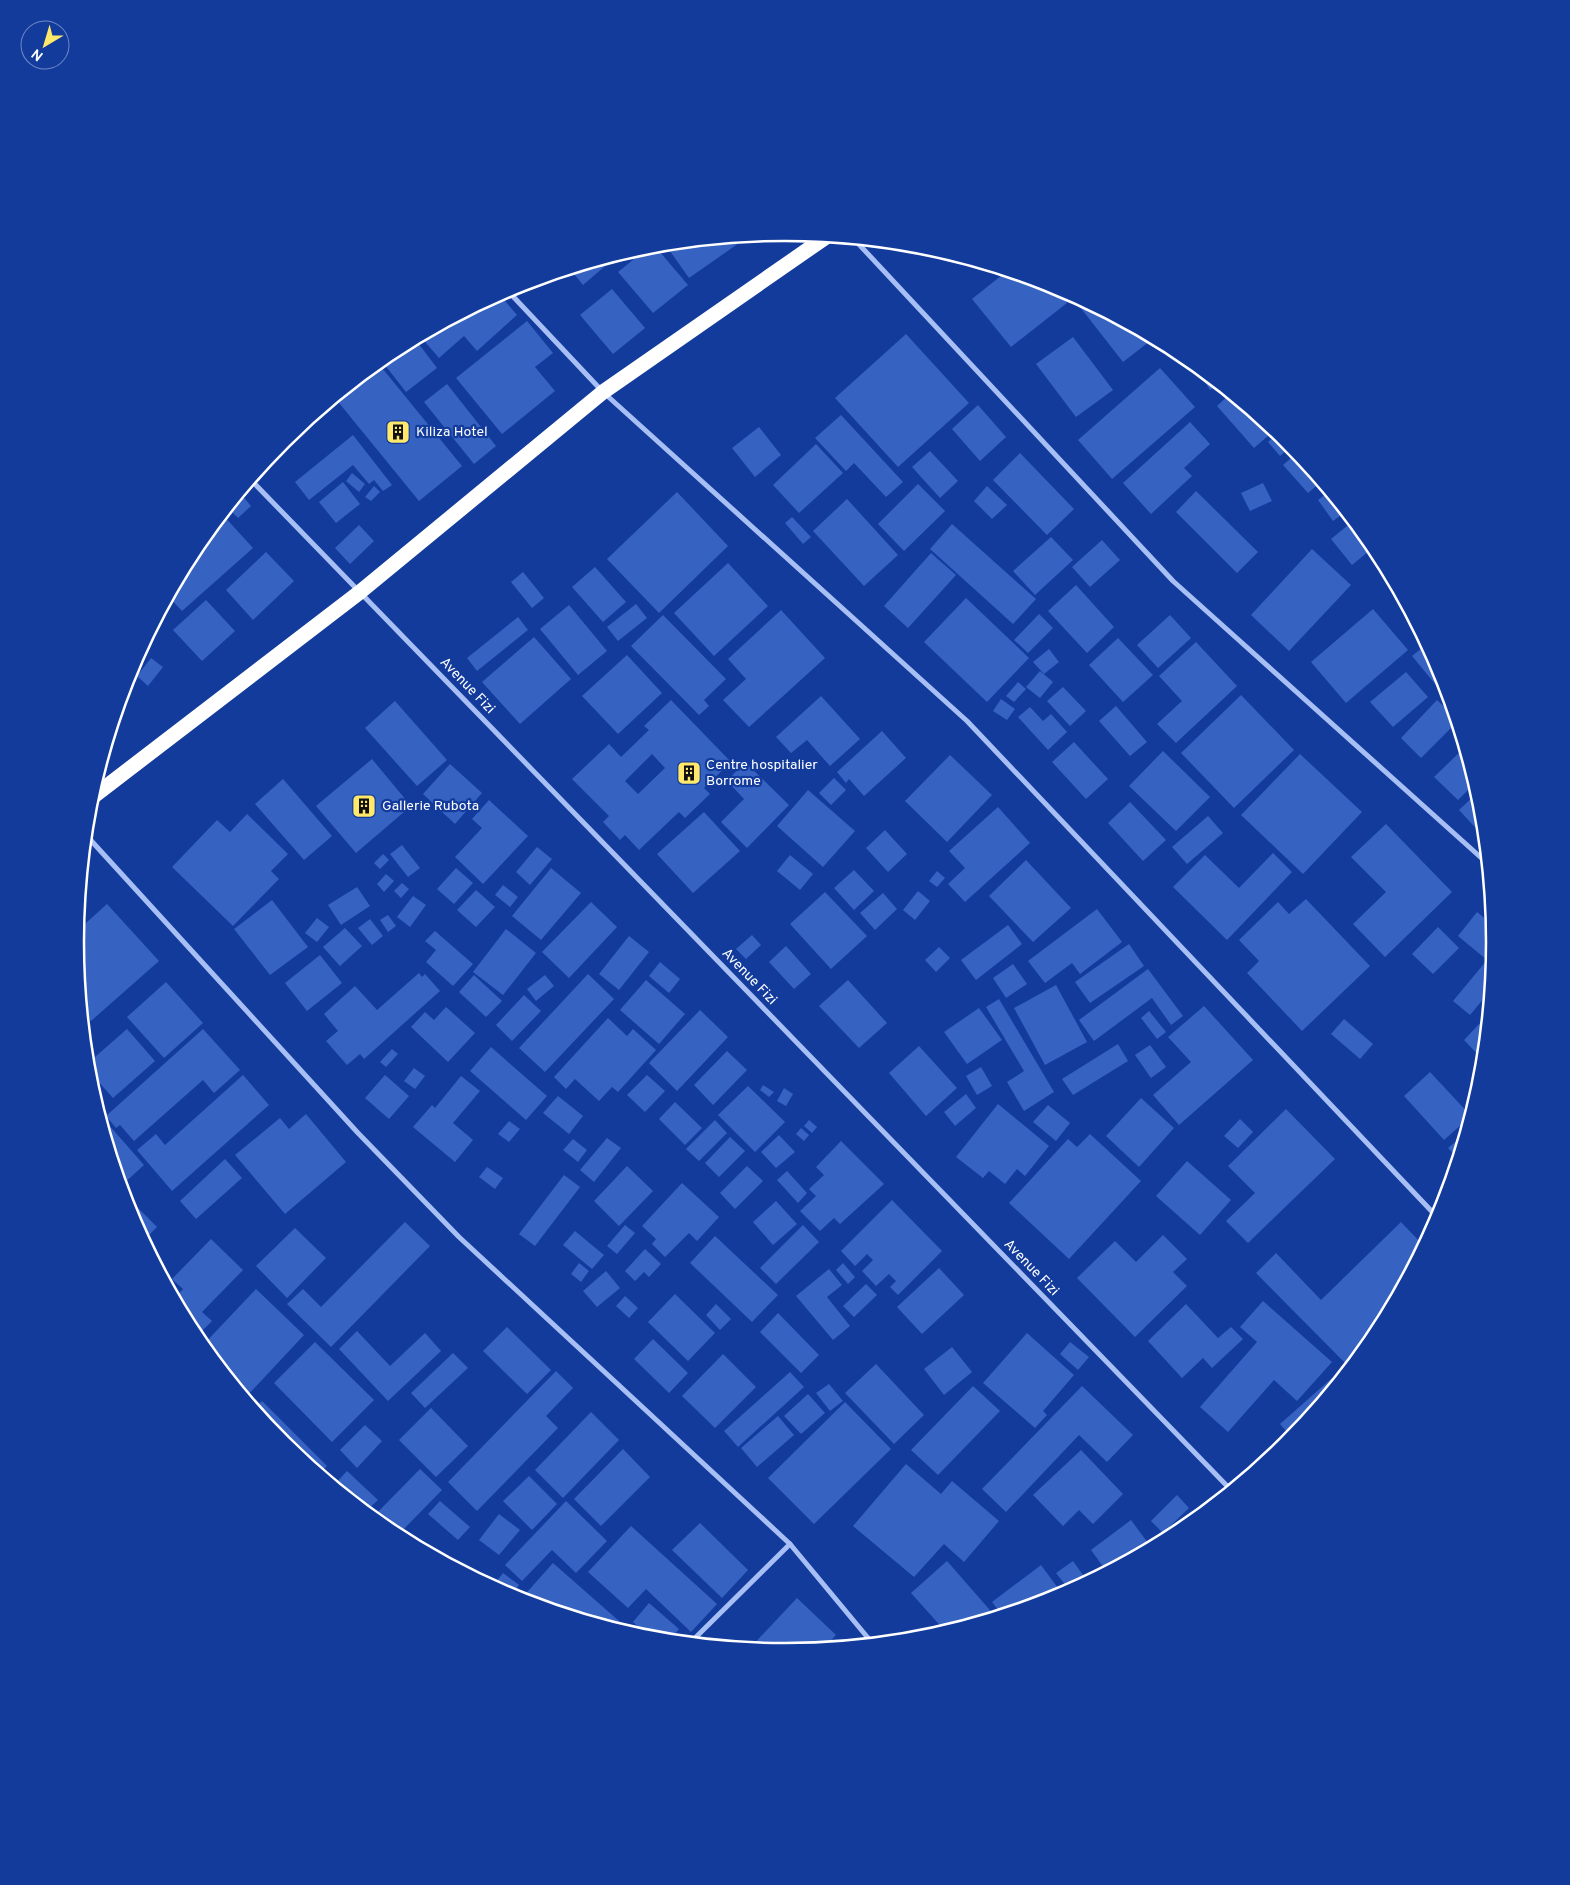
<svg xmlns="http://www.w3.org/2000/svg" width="1570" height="1885" font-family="Overpass,sans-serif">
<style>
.building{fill:#3662c2;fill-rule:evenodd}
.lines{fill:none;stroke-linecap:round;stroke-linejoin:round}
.street{stroke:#a7bff4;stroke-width:5}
.highway{stroke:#fff;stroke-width:15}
.labels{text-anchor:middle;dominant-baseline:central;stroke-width:4.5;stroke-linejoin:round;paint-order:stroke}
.poi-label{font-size:14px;fill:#fff;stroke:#123b9c;text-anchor:start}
.street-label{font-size:14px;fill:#fff;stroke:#123b9c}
.rim{fill:none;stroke:#fff;stroke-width:2.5}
</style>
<rect width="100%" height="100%" fill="#123b9c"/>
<!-- building -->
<g class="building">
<path d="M749 236 689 278 665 244Z"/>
<path d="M654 245 688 285 653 313 618 272 650 246Z"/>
<path d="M618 255 583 285 570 269 576 268Z"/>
<path d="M1007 271 1053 286 1067 303 1011 347 972 299Z"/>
<path d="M612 289 645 328 613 354 580 315Z"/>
<path d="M1069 293 1112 316 1154 338 1123 362Z"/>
<path d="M499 294 517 315 477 351 464 336 439 358 420 336Z"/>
<path d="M527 321 553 353 535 367 555 391 502 434 456 378Z"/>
<path d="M906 334 969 403 898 467 835 398Z"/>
<path d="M1073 337 1113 390 1076 417 1036 364Z"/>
<path d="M415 339 437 368 406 392 381 360Z"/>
<path d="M378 363 462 466 419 501 335 398Z"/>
<path d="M1193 363 1219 384 1210 390Z"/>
<path d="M1160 368 1195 407 1112 479 1078 440Z"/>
<path d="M447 384 496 446 474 464 424 402Z"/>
<path d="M1230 394 1275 430 1254 448 1217 406Z"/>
<path d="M978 405 1006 437 980 461 952 429Z"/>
<path d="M841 415 903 482 886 497 854 463 846 471 815 438Z"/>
<path d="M1190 422 1210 444 1184 468 1192 476 1151 514 1123 483Z"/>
<path d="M759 427 781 455 755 477 732 448Z"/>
<path d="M1278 433 1292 446 1280 456 1268 442Z"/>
<path d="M353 435 392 485 383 491 374 480 369 484 353 465 309 500 295 482Z"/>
<path d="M816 444 843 473 799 513 773 485Z"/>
<path d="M930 451 958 481 940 498 912 467Z"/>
<path d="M1020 453 1074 509 1047 535 993 480Z"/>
<path d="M1297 453 1321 482 1308 493 1283 465Z"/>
<path d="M352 473 365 484 359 492 346 481Z"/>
<path d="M343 482 360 504 336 523 319 502Z"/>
<path d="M1263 483 1272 501 1250 511 1241 493Z"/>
<path d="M918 484 945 511 904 551 878 524Z"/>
<path d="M374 486 380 492 371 501 365 497Z"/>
<path d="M987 486 1007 505 992 519 974 501Z"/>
<path d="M1196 491 1258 552 1237 573 1176 512Z"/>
<path d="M677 492 728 546 659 613 607 559Z"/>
<path d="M1329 492 1345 512 1333 521 1318 500Z"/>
<path d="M240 493 251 506 238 518 228 508Z"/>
<path d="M847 499 898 555 864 586 813 531Z"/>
<path d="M222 514 253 548 182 611 169 597 195 548Z"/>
<path d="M792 517 811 537 803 544 785 523Z"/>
<path d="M1353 521 1374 547 1352 565 1331 539Z"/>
<path d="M952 524 1036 599 1013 624 930 549Z"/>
<path d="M359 525 374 541 350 564 335 548Z"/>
<path d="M1051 537 1073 560 1035 595 1013 571Z"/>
<path d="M1102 540 1120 560 1090 587 1072 567Z"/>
<path d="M1312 549 1351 585 1289 651 1251 615Z"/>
<path d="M266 552 294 581 253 620 226 590Z"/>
<path d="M931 553 956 575 908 628 884 606Z"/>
<path d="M728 563 768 606 714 656 674 613Z"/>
<path d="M595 567 626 602 603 622 572 587Z"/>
<path d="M523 572 544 598 532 608 511 582Z"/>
<path d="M1076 585 1114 627 1087 653 1048 611Z"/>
<path d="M966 598 1029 658 987 702 924 642Z"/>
<path d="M206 600 235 631 202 661 173 630Z"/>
<path d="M636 604 647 618 618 641 607 627Z"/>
<path d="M569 605 607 651 578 675 540 629Z"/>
<path d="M1373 609 1408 650 1346 703 1311 662Z"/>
<path d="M781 610 825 658 749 727 723 700 746 679 728 659Z"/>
<path d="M1039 614 1053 628 1028 653 1014 640Z"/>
<path d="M663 615 726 679 704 700 709 706 699 715 631 646Z"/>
<path d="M1170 615 1191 638 1158 668 1137 645Z"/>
<path d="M518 617 528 630 477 671 467 658Z"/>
<path d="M534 637 571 679 520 724 482 682Z"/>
<path d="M1118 638 1153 675 1123 702 1089 665Z"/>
<path d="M1196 642 1237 686 1176 743 1157 724 1182 701 1159 676Z"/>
<path d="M1427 644 1441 671 1450 702 1412 656Z"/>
<path d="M1049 649 1059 662 1044 674 1033 662Z"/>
<path d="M627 655 662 693 618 734 582 696Z"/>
<path d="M151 658 163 667 148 686 137 676Z"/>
<path d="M1040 671 1053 682 1040 698 1026 687Z"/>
<path d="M1406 672 1428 697 1393 727 1370 702Z"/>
<path d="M1018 682 1026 689 1014 702 1006 696Z"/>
<path d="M1063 687 1086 711 1070 726 1047 701Z"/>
<path d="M1241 695 1294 750 1234 808 1181 753Z"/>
<path d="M821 696 860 739 830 766 807 740 791 753 776 737Z"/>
<path d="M1001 699 1015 709 1007 720 993 711Z"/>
<path d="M671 700 731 762 704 788 710 794 685 818 679 812 639 850 625 835 620 840 603 822 609 816 572 779 609 744 621 757 649 730 644 726ZM652 754 665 768 638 794 625 781Z"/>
<path d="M1437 700 1455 717 1457 722 1421 758 1401 738Z"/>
<path d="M395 701 447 760 417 786 365 728Z"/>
<path d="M1116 706 1147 742 1130 756 1099 721Z"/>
<path d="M1030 707 1043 721 1051 714 1067 732 1048 750 1018 717Z"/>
<path d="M882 731 906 758 864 796 849 779 846 783 837 772Z"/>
<path d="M1074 742 1108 779 1086 799 1052 762Z"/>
<path d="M1464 748 1475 783 1458 800 1434 777Z"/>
<path d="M1163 751 1210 797 1176 831 1129 786Z"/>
<path d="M1300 754 1362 812 1303 874 1241 815Z"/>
<path d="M950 755 992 795 947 842 905 801Z"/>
<path d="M372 759 411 806 356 853 316 806Z"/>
<path d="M745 762 789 805 747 848 721 822 744 799 727 781Z"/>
<path d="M450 764 482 793 455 824 423 794Z"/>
<path d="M834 778 846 790 831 805 819 793Z"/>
<path d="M283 779 332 836 304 860 255 804Z"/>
<path d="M808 790 855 831 823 867 777 826Z"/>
<path d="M1478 792 1481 804 1485 838 1459 810Z"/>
<path d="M489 800 528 836 483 884 455 857 482 828 472 819Z"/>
<path d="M1130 802 1166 840 1143 861 1108 823Z"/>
<path d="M998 807 1030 843 965 902 948 884 965 868 949 851Z"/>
<path d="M704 812 740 851 693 893 657 854Z"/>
<path d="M247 814 288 854 271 871 279 879 233 926 172 867 217 820 230 832Z"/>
<path d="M1208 816 1223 833 1187 864 1172 847Z"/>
<path d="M1386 824 1452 892 1385 957 1353 924 1386 892 1351 857Z"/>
<path d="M885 830 907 854 888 872 866 848Z"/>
<path d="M402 845 420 868 408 877 390 854Z"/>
<path d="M537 847 552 859 530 885 516 872Z"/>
<path d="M1273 853 1292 872 1227 940 1173 887 1205 855 1239 888Z"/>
<path d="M383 854 389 860 380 869 374 863Z"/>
<path d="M790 855 813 874 800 890 777 871Z"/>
<path d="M1026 860 1071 908 1033 942 989 896Z"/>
<path d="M456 868 473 883 454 904 437 889Z"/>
<path d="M551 868 581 893 541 940 512 916Z"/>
<path d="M854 870 874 891 854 910 834 888Z"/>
<path d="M937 871 945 878 937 887 929 881Z"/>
<path d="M386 874 394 881 384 892 377 884Z"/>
<path d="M402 883 409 889 401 898 394 891Z"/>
<path d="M503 885 518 897 510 907 495 895Z"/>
<path d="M357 887 370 906 341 925 328 905Z"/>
<path d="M476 890 495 907 476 927 457 910Z"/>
<path d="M918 891 930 901 915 920 903 910Z"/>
<path d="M825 892 867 936 831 969 790 924Z"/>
<path d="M883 893 897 909 875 930 860 913Z"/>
<path d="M413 896 426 905 410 927 397 917Z"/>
<path d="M1306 899 1370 966 1302 1031 1247 973 1259 961 1239 940 1278 902 1289 914Z"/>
<path d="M272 900 308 947 270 975 234 929Z"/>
<path d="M591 902 617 927 569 978 542 952Z"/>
<path d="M107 904 159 961 91 1021 82 1010 75 942 76 932Z"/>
<path d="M1097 909 1122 942 1080 974 1072 963 1045 983 1028 961Z"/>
<path d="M1477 912 1493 925 1495 943 1490 991 1470 1015 1453 1001 1487 960 1458 936Z"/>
<path d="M388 915 396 926 388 932 380 920Z"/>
<path d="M317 918 329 927 317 942 305 933Z"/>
<path d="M370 919 383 936 372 945 358 928Z"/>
<path d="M1008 925 1022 944 976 980 961 960Z"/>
<path d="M1438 927 1459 948 1433 974 1412 954Z"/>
<path d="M345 928 362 946 340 966 323 947Z"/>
<path d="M506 929 536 953 503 995 473 972Z"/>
<path d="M435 931 473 964 453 986 426 962 436 950 425 941Z"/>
<path d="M752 935 761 945 746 959 736 949Z"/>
<path d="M629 936 649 952 619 990 599 974Z"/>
<path d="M1129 944 1144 966 1090 1003 1075 982Z"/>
<path d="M786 946 811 974 794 989 769 962Z"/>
<path d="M939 947 950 958 936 972 925 960Z"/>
<path d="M320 955 342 983 307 1011 285 983Z"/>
<path d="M660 962 680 979 669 993 649 976Z"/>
<path d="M1013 964 1027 984 1006 998 993 978Z"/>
<path d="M1148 969 1183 1016 1171 1025 1152 998 1094 1041 1079 1020Z"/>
<path d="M419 973 422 977 425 974 440 991 364 1059 360 1054 347 1065 326 1041 338 1031 324 1014 355 986 377 1010Z"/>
<path d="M588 974 614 999 545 1072 519 1048Z"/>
<path d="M474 975 502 1001 486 1017 459 992Z"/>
<path d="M545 975 554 986 536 1001 527 989Z"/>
<path d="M646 980 685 1014 659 1044 620 1010Z"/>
<path d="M848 980 887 1023 859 1048 819 1006Z"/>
<path d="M166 982 203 1023 164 1058 127 1017Z"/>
<path d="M1056 985 1087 1042 1045 1065 1014 1008Z"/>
<path d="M524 995 541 1011 512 1041 496 1025Z"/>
<path d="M999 999 1054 1092 1024 1111 1007 1082 1024 1071 986 1007Z"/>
<path d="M1204 1006 1253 1060 1179 1125 1153 1095 1191 1062 1168 1037Z"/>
<path d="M446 1007 475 1033 448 1062 411 1027 425 1012 434 1020Z"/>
<path d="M979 1008 1002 1040 967 1064 944 1032Z"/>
<path d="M700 1010 728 1037 677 1091 649 1063Z"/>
<path d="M1149 1011 1166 1032 1157 1039 1141 1018Z"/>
<path d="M608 1018 627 1036 633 1029 656 1050 618 1092 612 1087 599 1101 575 1079 566 1089 554 1077Z"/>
<path d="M1344 1019 1373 1044 1360 1059 1331 1034Z"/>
<path d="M1482 1021 1487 1025 1483 1060 1464 1040Z"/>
<path d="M127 1029 155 1061 113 1098 88 1070 87 1064Z"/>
<path d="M203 1029 240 1070 214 1093 203 1080 134 1141 120 1125 116 1128 106 1116Z"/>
<path d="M1118 1044 1128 1061 1073 1095 1062 1079Z"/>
<path d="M1150 1045 1166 1067 1151 1078 1135 1055Z"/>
<path d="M919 1046 957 1088 926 1116 889 1073Z"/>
<path d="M491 1047 547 1096 526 1120 470 1071Z"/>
<path d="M392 1049 398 1054 386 1067 380 1062Z"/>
<path d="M727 1051 747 1070 713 1105 694 1085Z"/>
<path d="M981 1067 992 1086 977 1095 966 1076Z"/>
<path d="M414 1068 425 1076 415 1089 404 1081Z"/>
<path d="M1430 1072 1471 1116 1444 1140 1404 1096Z"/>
<path d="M243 1075 269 1105 172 1191 137 1150 156 1134 165 1145Z"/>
<path d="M385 1075 409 1096 389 1119 365 1098Z"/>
<path d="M647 1075 665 1091 645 1112 627 1095Z"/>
<path d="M461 1076 480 1091 453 1123 473 1140 455 1162 413 1127 432 1105 435 1108Z"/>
<path d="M763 1085 774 1092 769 1097 760 1090Z"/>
<path d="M748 1086 785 1122 755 1152 718 1115Z"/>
<path d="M784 1088 793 1094 786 1106 777 1101Z"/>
<path d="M966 1094 976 1108 955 1126 944 1112Z"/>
<path d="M558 1096 583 1116 569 1134 543 1113Z"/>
<path d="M1141 1098 1174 1128 1139 1167 1106 1136Z"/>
<path d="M675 1102 702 1128 685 1145 659 1119Z"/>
<path d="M998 1104 1049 1146 1025 1176 1017 1169 1005 1184 989 1171 983 1178 956 1157Z"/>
<path d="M1048 1105 1070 1123 1056 1141 1033 1122Z"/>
<path d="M1286 1109 1335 1159 1248 1243 1226 1221 1255 1193 1228 1166Z"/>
<path d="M306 1114 346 1162 285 1214 235 1155 280 1118 289 1129Z"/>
<path d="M1240 1119 1253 1132 1238 1148 1224 1136Z"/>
<path d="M715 1120 727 1133 699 1161 686 1149Z"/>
<path d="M809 1120 817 1127 812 1133 804 1126Z"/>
<path d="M509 1121 520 1129 509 1142 498 1134Z"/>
<path d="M108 1124 144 1165 121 1186 115 1161 103 1128Z"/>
<path d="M801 1128 809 1135 804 1141 796 1134Z"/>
<path d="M1466 1133 1458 1158 1448 1148Z"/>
<path d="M1090 1134 1141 1181 1069 1259 1009 1203 1068 1139 1077 1147Z"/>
<path d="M779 1135 795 1152 776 1168 761 1152Z"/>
<path d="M730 1137 745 1151 719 1177 705 1163Z"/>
<path d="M607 1138 621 1148 594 1182 580 1170Z"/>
<path d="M573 1139 587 1150 578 1162 563 1150Z"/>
<path d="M841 1141 884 1184 840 1224 834 1218 820 1231 800 1211 816 1196 809 1189 824 1175 816 1167Z"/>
<path d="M225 1159 242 1178 196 1219 180 1201Z"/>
<path d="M1187 1161 1231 1200 1200 1235 1156 1196Z"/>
<path d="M627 1166 653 1191 619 1226 594 1201Z"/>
<path d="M747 1166 763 1181 735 1209 720 1193Z"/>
<path d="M487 1167 503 1178 495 1189 479 1177Z"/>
<path d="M787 1171 807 1193 798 1203 777 1180Z"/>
<path d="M564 1175 580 1187 535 1246 519 1234Z"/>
<path d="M682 1183 719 1217 697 1241 689 1233 665 1257 652 1244 656 1239 642 1226Z"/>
<path d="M128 1198 157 1227 143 1241 129 1214 125 1201Z"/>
<path d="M892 1200 942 1251 898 1295 890 1287 896 1281 889 1274 876 1286 862 1271 873 1260 867 1254 855 1266 841 1251Z"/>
<path d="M776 1201 797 1224 773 1245 753 1222Z"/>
<path d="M405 1222 430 1246 331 1347 287 1304 303 1289 321 1307Z"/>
<path d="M1401 1222 1423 1245 1410 1258 1415 1263 1375 1337 1348 1366 1256 1273 1276 1253 1321 1300Z"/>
<path d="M625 1225 635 1233 617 1254 607 1246Z"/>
<path d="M803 1225 819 1242 776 1284 760 1268Z"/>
<path d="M295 1228 326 1258 287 1298 256 1266Z"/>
<path d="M575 1231 604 1255 592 1269 563 1245Z"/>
<path d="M1163 1235 1187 1259 1173 1272 1187 1286 1135 1337 1077 1278 1115 1241 1136 1262Z"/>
<path d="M715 1236 778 1295 752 1322 690 1263Z"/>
<path d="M211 1239 243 1270 202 1312 212 1321 195 1338 174 1299 183 1289 172 1279Z"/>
<path d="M645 1249 661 1264 649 1277 644 1272 635 1281 625 1271Z"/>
<path d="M579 1263 589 1271 581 1282 571 1274Z"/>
<path d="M843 1263 855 1277 848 1284 836 1270Z"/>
<path d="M939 1268 964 1295 922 1334 897 1307Z"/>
<path d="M829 1269 842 1285 827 1297 850 1326 833 1340 796 1296Z"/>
<path d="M606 1271 620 1288 597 1307 583 1291Z"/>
<path d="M866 1284 877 1295 854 1317 843 1306Z"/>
<path d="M256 1289 304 1335 245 1398 202 1346Z"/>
<path d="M675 1294 715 1333 688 1361 648 1322Z"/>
<path d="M625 1296 638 1308 629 1318 616 1306Z"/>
<path d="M1263 1301 1332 1362 1297 1401 1274 1380 1228 1432 1200 1407 1257 1342 1240 1327Z"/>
<path d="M716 1304 731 1319 720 1330 706 1315Z"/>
<path d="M1186 1304 1218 1338 1231 1327 1243 1339 1212 1368 1203 1358 1182 1378 1148 1341Z"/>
<path d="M778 1313 819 1355 801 1373 760 1332Z"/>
<path d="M507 1327 551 1370 527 1394 483 1351Z"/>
<path d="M357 1331 390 1366 425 1333 441 1351 388 1401 339 1349Z"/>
<path d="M1027 1333 1074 1375 1043 1411 1047 1415 1035 1428 983 1383Z"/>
<path d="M653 1339 688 1373 669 1393 634 1359Z"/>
<path d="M315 1342 374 1400 332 1442 274 1383Z"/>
<path d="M1070 1342 1089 1357 1078 1370 1060 1354Z"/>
<path d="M952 1347 972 1372 944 1395 924 1369Z"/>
<path d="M453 1353 468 1368 425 1408 411 1393Z"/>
<path d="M723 1354 756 1387 715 1428 682 1396Z"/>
<path d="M876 1364 924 1415 894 1444 845 1393Z"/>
<path d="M556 1371 573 1388 546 1416 558 1428 477 1511 448 1482Z"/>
<path d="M790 1372 804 1387 738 1447 724 1431Z"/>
<path d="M1332 1378 1337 1384 1292 1438 1280 1424Z"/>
<path d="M829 1384 843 1401 830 1411 816 1393Z"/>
<path d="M973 1386 1000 1411 938 1475 911 1450Z"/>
<path d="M1082 1386 1133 1435 1107 1462 1079 1435 1006 1512 982 1489Z"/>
<path d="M808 1394 825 1413 801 1434 784 1416Z"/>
<path d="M262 1401 327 1466 319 1474 283 1444 254 1409Z"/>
<path d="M845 1402 891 1449 814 1524 768 1478Z"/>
<path d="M431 1408 468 1446 436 1477 399 1440Z"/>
<path d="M591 1412 619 1440 563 1498 535 1470Z"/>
<path d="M778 1416 794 1435 757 1467 741 1448Z"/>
<path d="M365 1425 382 1441 357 1468 340 1450Z"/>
<path d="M623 1449 650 1477 601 1526 574 1499Z"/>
<path d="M1081 1450 1123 1494 1093 1524 1079 1510 1063 1526 1033 1495Z"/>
<path d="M906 1464 941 1494 952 1481 999 1521 964 1562 944 1544 914 1577 853 1526Z"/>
<path d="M420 1469 442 1490 397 1536 372 1518Z"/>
<path d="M347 1471 378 1500 365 1512 333 1486Z"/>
<path d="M529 1476 557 1504 532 1530 503 1501Z"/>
<path d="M1177 1495 1189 1508 1163 1533 1151 1521Z"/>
<path d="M440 1501 470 1527 458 1540 428 1514Z"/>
<path d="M566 1501 607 1541 576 1573 552 1550 522 1581 505 1565Z"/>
<path d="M499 1514 520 1530 499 1555 479 1540Z"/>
<path d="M1131 1520 1148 1543 1107 1572 1091 1550Z"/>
<path d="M700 1523 748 1570 722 1598 672 1550Z"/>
<path d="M631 1526 717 1604 691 1632 646 1589 628 1608 588 1572Z"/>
<path d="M947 1561 996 1617 946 1632 911 1593Z"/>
<path d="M1073 1561 1088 1582 1070 1591 1056 1573Z"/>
<path d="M553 1563 635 1635 520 1600Z"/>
<path d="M1041 1565 1061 1592 1050 1601 1002 1615 992 1602Z"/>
<path d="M503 1573 519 1585 510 1597 492 1587Z"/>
<path d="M797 1598 836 1635 823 1649 785 1652 749 1649Z"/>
<path d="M649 1603 679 1629 669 1641 653 1640 633 1622Z"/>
</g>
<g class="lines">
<!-- street -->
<g class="street">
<path d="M854 239 1173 581 1487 863"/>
<path d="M507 290 603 392 967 721 1439 1219"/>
<path d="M251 480 1231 1490"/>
<path d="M86 835 358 1133 459 1237 790 1544 873 1644"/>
<path d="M690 1643 790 1544"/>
</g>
<!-- highway -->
<path class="highway" d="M90 799 360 592 603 392 826 237"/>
</g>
<!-- icons -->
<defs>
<g id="building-square" transform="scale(1.25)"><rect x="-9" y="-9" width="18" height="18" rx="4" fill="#ffe86a" stroke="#123b9c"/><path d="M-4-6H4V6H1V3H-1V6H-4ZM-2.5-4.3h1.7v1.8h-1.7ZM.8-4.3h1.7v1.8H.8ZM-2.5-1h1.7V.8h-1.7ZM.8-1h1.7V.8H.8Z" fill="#111"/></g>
</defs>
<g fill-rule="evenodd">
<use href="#building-square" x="398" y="432"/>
<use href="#building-square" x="689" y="773"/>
<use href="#building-square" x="364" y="806"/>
</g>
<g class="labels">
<!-- poi labels -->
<g class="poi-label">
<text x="416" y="432">Kiliza Hotel</text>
<text x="706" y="765">Centre hospitalier<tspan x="706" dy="16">Borrome</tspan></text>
<text x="382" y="806">Gallerie Rubota</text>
</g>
<!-- street labels -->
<g class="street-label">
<text transform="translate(467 686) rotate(46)">Avenue Fizi</text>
<text transform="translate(749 977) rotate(46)">Avenue Fizi</text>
<text transform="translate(1031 1268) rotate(46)">Avenue Fizi</text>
</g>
</g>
<!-- crop -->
<path d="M0 0H1570V1885H0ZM84 942a701 701 0 1 1 1402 0a701 701 0 1 1-1402 0Z" fill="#123b9c" fill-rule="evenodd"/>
<path class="rim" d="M84 942a701 701 0 1 1 1402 0a701 701 0 1 1-1402 0Z"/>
<!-- north arrow -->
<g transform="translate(45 45) rotate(218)"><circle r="24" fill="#123b9c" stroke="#7189c4"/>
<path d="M0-4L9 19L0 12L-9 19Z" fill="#ffe86a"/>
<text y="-8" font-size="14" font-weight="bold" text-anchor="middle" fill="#ffffff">N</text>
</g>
</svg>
